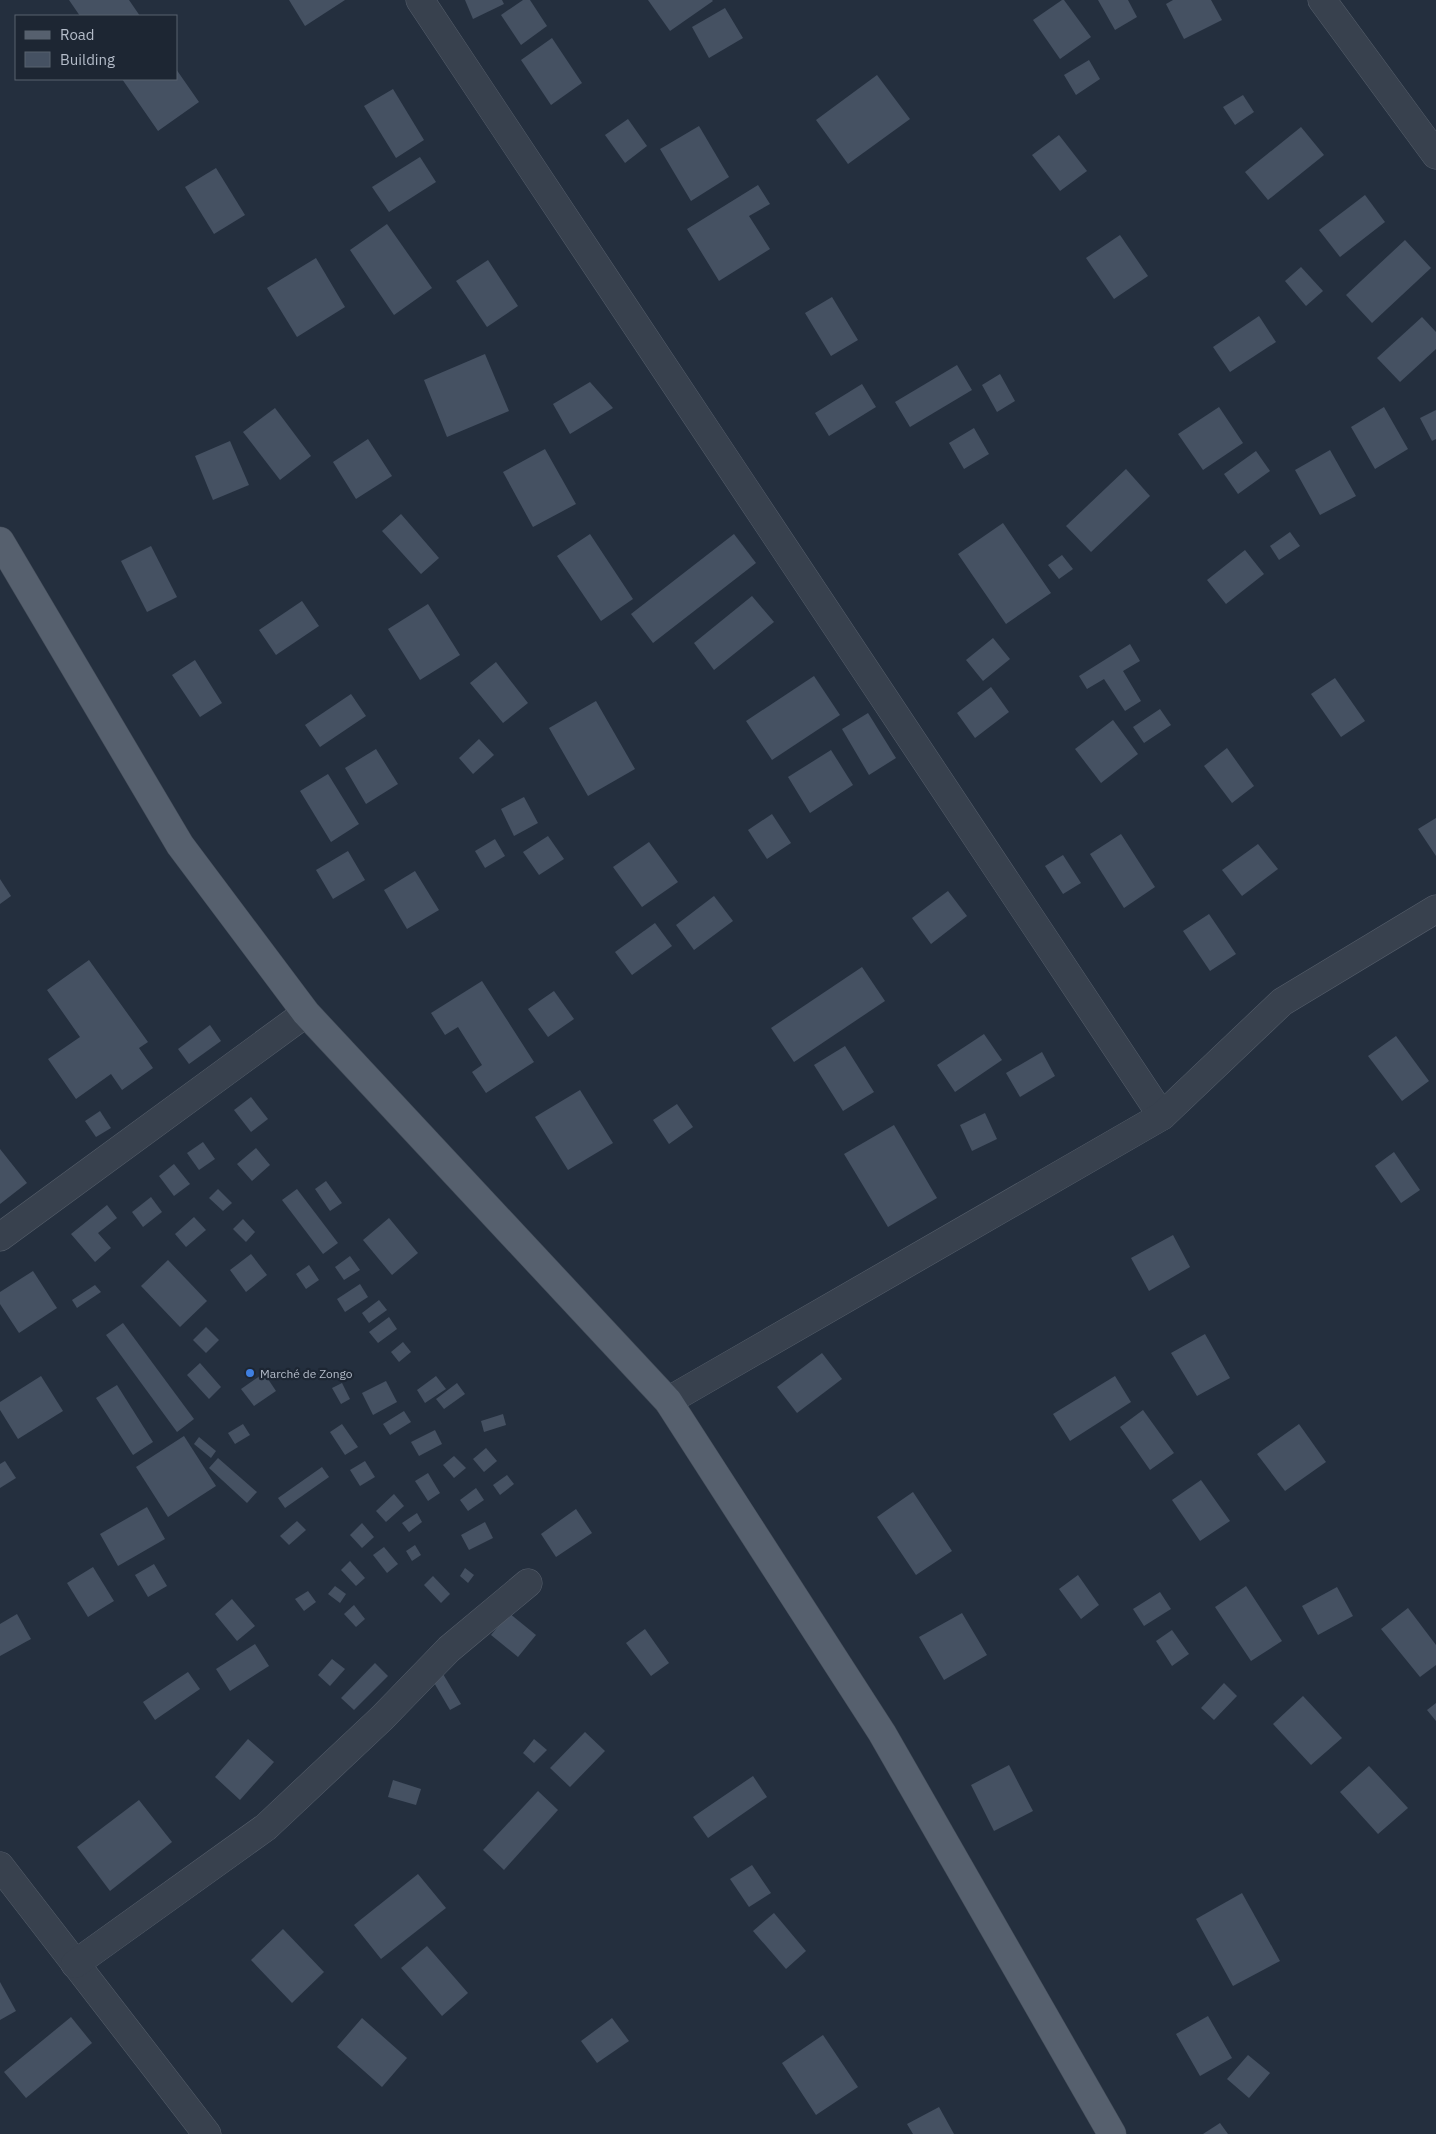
<svg xmlns="http://www.w3.org/2000/svg" width="1436" height="2134" font-family="'IBM Plex Sans',sans-serif">
<style>
.building{fill:#455162}
.lines{fill:none;stroke-linecap:round;stroke-linejoin:round}
.minor-casing{stroke:#565f6c;stroke-width:29}
.primary-casing{stroke:#414a57;stroke-width:29}
.minor{stroke:#38414e;stroke-width:28}
.primary{stroke:#56606e;stroke-width:28}
.shop-dot{fill:#3f7fe0;stroke:#1d2633;stroke-width:2}
.labels{text-anchor:middle;dominant-baseline:central;stroke-width:4.5;stroke-linejoin:round;paint-order:stroke}
.poi-label{font-size:12px;fill:#b4bcc9;stroke:#1d2633;text-anchor:start}
</style>
<rect width="100%" height="100%" fill="#242f3e"/>
<!-- building -->
<g class="building">
<path d="M69 0H129L140 16H80Z"/>
<path d="M289 0H345L305 26Z"/>
<path d="M465 0H502L504 4 473 19Z"/>
<path d="M523 0H530L547 26 521 45 501 15Z"/>
<path d="M648 0H712L713 1 670 31Z"/>
<path d="M1062 0H1064L1091 37 1060 59 1033 20Z"/>
<path d="M1098 0H1128L1137 17 1115 30Z"/>
<path d="M1173 0H1211L1222 20 1184 39 1166 4Z"/>
<path d="M725 8 743 38 709 58 692 27Z"/>
<path d="M552 38 582 83 551 105 521 60Z"/>
<path d="M1089 60 1100 79 1076 95 1064 75Z"/>
<path d="M176 69 199 102 158 131 122 79H176Z"/>
<path d="M877 75 910 119 848 164 816 120Z"/>
<path d="M393 89 424 140 396 158 364 106Z"/>
<path d="M1243 95 1254 112 1235 125 1223 107Z"/>
<path d="M628 119 647 146 625 163 605 135Z"/>
<path d="M699 126 729 177 691 201 660 149Z"/>
<path d="M1301 127 1324 155 1268 200 1245 172Z"/>
<path d="M1059 135 1087 171 1060 191 1032 155Z"/>
<path d="M420 157 436 182 389 212 372 187Z"/>
<path d="M216 168 245 215 214 234 185 187Z"/>
<path d="M758 185 770 204 749 216 770 249 719 281 687 229Z"/>
<path d="M1365 195 1385 222 1340 257 1319 230Z"/>
<path d="M387 224 432 288 394 315 350 250Z"/>
<path d="M1120 235 1148 276 1114 299 1086 258Z"/>
<path d="M1405 240 1431 268 1372 323 1346 295Z"/>
<path d="M316 258 345 307 297 337 267 288Z"/>
<path d="M488 260 518 306 487 327 456 281Z"/>
<path d="M1301 267 1323 291 1306 306 1285 281Z"/>
<path d="M832 297 858 340 831 356 805 313Z"/>
<path d="M1259 316 1276 342 1230 372 1213 347Z"/>
<path d="M1422 317 1436 332V349L1400 382 1377 358Z"/>
<path d="M485 354 509 411 447 437 424 380Z"/>
<path d="M957 365 972 390 910 427 895 402Z"/>
<path d="M1000 374 1015 401 997 412 982 385Z"/>
<path d="M590 382 613 408 570 434 553 404Z"/>
<path d="M862 384 876 407 829 436 815 413Z"/>
<path d="M1219 407 1243 443 1203 470 1178 434Z"/>
<path d="M1384 407 1408 449 1375 469 1351 427Z"/>
<path d="M275 408 311 456 280 480 243 432Z"/>
<path d="M1436 410V439L1432 441 1420 418Z"/>
<path d="M974 428 989 454 964 469 949 443Z"/>
<path d="M368 439 392 476 356 499 333 462Z"/>
<path d="M230 441 249 485 213 500 195 456Z"/>
<path d="M545 449 576 504 533 527 503 472Z"/>
<path d="M1330 450 1356 496 1320 515 1295 470Z"/>
<path d="M1256 451 1270 471 1238 494 1224 474Z"/>
<path d="M1126 469 1150 496 1091 552 1066 526Z"/>
<path d="M401 514 439 558 421 574 382 531Z"/>
<path d="M1003 523 1051 593 1006 624 958 554Z"/>
<path d="M1290 532 1300 546 1279 560 1270 546Z"/>
<path d="M590 534 633 599 601 621 557 556Z"/>
<path d="M734 534 756 563 653 643 631 614Z"/>
<path d="M151 546 177 597 147 612 121 561Z"/>
<path d="M1245 550 1264 574 1226 604 1207 580Z"/>
<path d="M1062 555 1073 569 1059 579 1048 565Z"/>
<path d="M752 596 774 622 714 670 694 643Z"/>
<path d="M302 601 319 626 276 655 259 630Z"/>
<path d="M428 604 460 655 420 680 388 629Z"/>
<path d="M993 638 1010 659 983 681 966 660Z"/>
<path d="M1130 644 1140 661 1123 671 1141 701 1125 711 1104 679 1087 689 1079 676Z"/>
<path d="M195 660 222 703 200 717 172 675Z"/>
<path d="M496 662 528 703 503 723 470 683Z"/>
<path d="M814 676 840 715 772 760 746 721Z"/>
<path d="M1335 678 1365 721 1341 737 1311 694Z"/>
<path d="M991 687 1009 712 975 738 957 713Z"/>
<path d="M351 694 366 716 320 747 305 725Z"/>
<path d="M596 701 635 769 588 796 549 728Z"/>
<path d="M1160 709 1171 725 1144 743 1133 727Z"/>
<path d="M868 713 896 758 869 775 842 729Z"/>
<path d="M1113 720 1138 754 1101 783 1075 749Z"/>
<path d="M479 739 494 755 473 774 459 758Z"/>
<path d="M1227 748 1254 786 1232 803 1204 766Z"/>
<path d="M376 749 398 784 366 804 345 768Z"/>
<path d="M831 750 853 785 810 813 788 777Z"/>
<path d="M328 774 359 824 331 842 300 791Z"/>
<path d="M524 797 538 823 514 836 501 809Z"/>
<path d="M772 814 791 843 767 859 748 830Z"/>
<path d="M1436 818V856L1418 829Z"/>
<path d="M1121 834 1155 887 1124 908 1090 854Z"/>
<path d="M548 836 564 859 539 875 523 852Z"/>
<path d="M495 839 505 856 485 868 475 851Z"/>
<path d="M649 842 678 882 642 907 613 867Z"/>
<path d="M1258 844 1278 869 1242 896 1222 870Z"/>
<path d="M348 851 365 880 333 899 316 870Z"/>
<path d="M1063 855 1081 883 1063 894 1045 866Z"/>
<path d="M415 871 439 910 407 929 384 890Z"/>
<path d="M0 879 11 896 0 904Z"/>
<path d="M948 891 967 916 931 944 912 918Z"/>
<path d="M714 896 733 921 694 950 676 925Z"/>
<path d="M1209 914 1236 954 1210 971 1183 931Z"/>
<path d="M655 923 672 946 632 975 615 952Z"/>
<path d="M89 960 148 1042 139 1048 153 1068 122 1090 111 1074 76 1099 48 1059 80 1037 47 990Z"/>
<path d="M862 967 885 1001 794 1062 771 1028Z"/>
<path d="M482 981 534 1062 486 1093 472 1072 482 1065 458 1027 445 1035 431 1013Z"/>
<path d="M554 991 574 1019 548 1037 528 1009Z"/>
<path d="M210 1025 221 1041 189 1064 178 1049Z"/>
<path d="M984 1034 1002 1060 955 1092 937 1065Z"/>
<path d="M1396 1036 1429 1081 1402 1101 1368 1056Z"/>
<path d="M845 1046 874 1092 843 1111 814 1065Z"/>
<path d="M1042 1052 1055 1076 1020 1097 1006 1073Z"/>
<path d="M580 1090 613 1143 568 1170 535 1117Z"/>
<path d="M251 1097 268 1119 251 1132 234 1110Z"/>
<path d="M677 1104 693 1127 669 1144 653 1120Z"/>
<path d="M100 1111 111 1128 96 1137 85 1121Z"/>
<path d="M985 1113 997 1139 972 1151 960 1125Z"/>
<path d="M894 1125 937 1198 888 1227 844 1154Z"/>
<path d="M203 1142 215 1159 199 1170 187 1153Z"/>
<path d="M256 1148 270 1165 252 1181 237 1164Z"/>
<path d="M0 1149 27 1183 0 1204Z"/>
<path d="M1394 1152 1420 1190 1401 1203 1375 1166Z"/>
<path d="M174 1164 190 1184 174 1196 159 1176Z"/>
<path d="M326 1181 342 1203 330 1211 315 1189Z"/>
<path d="M218 1189 232 1203 223 1211 209 1198Z"/>
<path d="M297 1189 338 1243 323 1254 282 1200Z"/>
<path d="M151 1197 162 1212 143 1227 132 1212Z"/>
<path d="M107 1205 117 1218 98 1233 111 1248 95 1262 71 1234Z"/>
<path d="M194 1217 206 1230 186 1247 175 1234Z"/>
<path d="M389 1218 418 1253 392 1275 363 1240Z"/>
<path d="M243 1219 255 1232 246 1242 233 1229Z"/>
<path d="M1173 1235 1190 1267 1149 1291 1131 1258Z"/>
<path d="M251 1254 267 1275 246 1292 230 1270Z"/>
<path d="M350 1256 360 1270 344 1280 335 1267Z"/>
<path d="M168 1260 207 1301 180 1327 141 1286Z"/>
<path d="M309 1265 319 1280 306 1289 296 1274Z"/>
<path d="M33 1271 57 1308 19 1333 0 1304V1292Z"/>
<path d="M360 1284 368 1297 345 1312 337 1299Z"/>
<path d="M95 1285 101 1292 77 1308 72 1300Z"/>
<path d="M379 1300 387 1310 369 1323 362 1313Z"/>
<path d="M389 1317 397 1329 378 1343 369 1332Z"/>
<path d="M123 1323 194 1419 177 1432 106 1335Z"/>
<path d="M206 1327 219 1340 206 1353 193 1340Z"/>
<path d="M1205 1334 1230 1378 1197 1396 1171 1353Z"/>
<path d="M403 1342 411 1352 399 1362 391 1352Z"/>
<path d="M822 1353 842 1379 797 1413 777 1387Z"/>
<path d="M200 1363 221 1387 209 1399 187 1375Z"/>
<path d="M264 1373 276 1391 254 1406 241 1389Z"/>
<path d="M41 1376 63 1411 18 1439 0 1410V1402Z"/>
<path d="M436 1376 446 1389 425 1403 417 1390Z"/>
<path d="M1115 1376 1131 1402 1070 1441 1053 1414Z"/>
<path d="M386 1381 397 1402 373 1415 362 1393Z"/>
<path d="M342 1383 350 1399 341 1404 332 1388Z"/>
<path d="M457 1383 465 1394 444 1409 436 1399Z"/>
<path d="M117 1385 153 1442 133 1455 96 1398Z"/>
<path d="M1143 1410 1174 1453 1150 1470 1120 1427Z"/>
<path d="M404 1411 411 1422 390 1435 383 1424Z"/>
<path d="M503 1414 506 1425 484 1432 481 1421Z"/>
<path d="M243 1424 250 1435 235 1444 228 1433Z"/>
<path d="M342 1424 358 1447 345 1455 330 1432Z"/>
<path d="M1299 1424 1326 1462 1285 1491 1257 1454Z"/>
<path d="M435 1430 442 1444 419 1456 411 1442Z"/>
<path d="M184 1436 216 1486 168 1517 136 1467Z"/>
<path d="M199 1437 216 1451 211 1458 194 1444Z"/>
<path d="M486 1448 497 1461 484 1472 473 1459Z"/>
<path d="M454 1456 466 1468 454 1478 443 1465Z"/>
<path d="M218 1458 257 1492 247 1503 209 1468Z"/>
<path d="M5 1461 16 1478 0 1488V1464Z"/>
<path d="M365 1461 375 1477 360 1486 350 1470Z"/>
<path d="M322 1467 329 1477 285 1508 278 1498Z"/>
<path d="M428 1473 440 1493 428 1501 415 1481Z"/>
<path d="M507 1475 514 1484 500 1495 493 1485Z"/>
<path d="M1201 1480 1230 1521 1200 1541 1172 1500Z"/>
<path d="M476 1488 484 1500 468 1511 460 1500Z"/>
<path d="M913 1492 952 1551 916 1575 877 1517Z"/>
<path d="M394 1494 404 1506 386 1522 376 1511Z"/>
<path d="M147 1507 165 1539 118 1566 100 1534Z"/>
<path d="M576 1509 592 1533 556 1557 541 1534Z"/>
<path d="M417 1513 422 1522 409 1532 402 1523Z"/>
<path d="M297 1521 306 1530 289 1545 280 1536Z"/>
<path d="M485 1522 493 1538 469 1550 461 1535Z"/>
<path d="M362 1523 374 1537 362 1548 350 1535Z"/>
<path d="M415 1545 421 1555 412 1561 406 1551Z"/>
<path d="M384 1547 398 1564 387 1573 373 1555Z"/>
<path d="M350 1561 365 1578 356 1586 341 1570Z"/>
<path d="M154 1564 167 1586 148 1597 135 1575Z"/>
<path d="M93 1567 114 1601 88 1617 67 1583Z"/>
<path d="M465 1568 474 1575 468 1583 460 1576Z"/>
<path d="M1078 1575 1099 1605 1081 1619 1059 1589Z"/>
<path d="M433 1576 450 1594 441 1603 424 1585Z"/>
<path d="M335 1586 346 1594 340 1603 328 1594Z"/>
<path d="M1246 1586 1282 1641 1251 1661 1215 1607Z"/>
<path d="M1337 1587 1353 1616 1318 1635 1302 1606Z"/>
<path d="M308 1591 316 1602 304 1611 295 1599Z"/>
<path d="M1160 1592 1171 1609 1144 1626 1133 1609Z"/>
<path d="M232 1599 255 1626 237 1641 215 1614Z"/>
<path d="M354 1605 365 1619 356 1627 344 1614Z"/>
<path d="M1408 1608 1436 1645V1665L1420 1677 1381 1629Z"/>
<path d="M509 1613 536 1635 518 1657 491 1635Z"/>
<path d="M962 1613 987 1655 944 1680 919 1637Z"/>
<path d="M17 1614 31 1639 0 1656V1624Z"/>
<path d="M645 1629 669 1663 651 1676 626 1643Z"/>
<path d="M1172 1630 1189 1654 1172 1666 1156 1641Z"/>
<path d="M255 1644 269 1666 230 1691 216 1669Z"/>
<path d="M332 1659 345 1669 330 1686 318 1675Z"/>
<path d="M375 1663 388 1676 354 1710 341 1698Z"/>
<path d="M188 1672 200 1689 155 1720 143 1702Z"/>
<path d="M443 1674 461 1704 450 1710 433 1681Z"/>
<path d="M1224 1683 1237 1696 1214 1720 1201 1708Z"/>
<path d="M1303 1696 1342 1738 1311 1765 1273 1724Z"/>
<path d="M1436 1703V1721L1427 1710Z"/>
<path d="M585 1732 605 1751 570 1787 550 1768Z"/>
<path d="M248 1739 274 1762 240 1800 215 1777Z"/>
<path d="M534 1739 547 1750 534 1763 523 1753Z"/>
<path d="M1009 1765 1033 1811 994 1831 971 1785Z"/>
<path d="M1369 1766 1408 1808 1378 1834 1340 1792Z"/>
<path d="M753 1776 767 1797 708 1838 693 1817Z"/>
<path d="M393 1780 421 1789 416 1805 388 1797Z"/>
<path d="M538 1791 558 1810 504 1870 483 1850Z"/>
<path d="M139 1800 172 1842 110 1891 77 1847Z"/>
<path d="M752 1865 771 1893 749 1907 730 1879Z"/>
<path d="M418 1874 446 1908 381 1959 354 1925Z"/>
<path d="M1242 1893 1280 1961 1233 1986 1196 1919Z"/>
<path d="M774 1913 806 1951 786 1969 753 1931Z"/>
<path d="M283 1929 324 1972 292 2003 251 1960Z"/>
<path d="M427 1946 468 1993 442 2016 401 1968Z"/>
<path d="M0 1982 16 2011 0 2020Z"/>
<path d="M1208 2016 1232 2058 1200 2076 1176 2034Z"/>
<path d="M71 2017 92 2043 26 2098 4 2072Z"/>
<path d="M362 2018 407 2058 382 2087 337 2047Z"/>
<path d="M612 2018 629 2041 597 2063 581 2041Z"/>
<path d="M823 2035 858 2087 816 2115 782 2063Z"/>
<path d="M1248 2055 1270 2073 1249 2098 1227 2079Z"/>
<path d="M939 2107 954 2134H913L907 2124Z"/>
<path d="M1220 2123 1228 2134H1203Z"/>
</g>
<g class="lines">
<!-- minor casing -->
<g class="minor-casing">
<g id="minor">
<path d="M420 0 1162 1116"/>
<path d="M1322 0 1436 155"/>
<path d="M0 1237 306 1013"/>
<path d="M668 1401 1162 1116 1282 1002 1436 909"/>
<path d="M0 1866 207 2134"/>
<path d="M75 1964 266 1827 382 1718 449 1649 528 1583"/>
</g>
</g>
<!-- primary casing -->
<g class="primary-casing">
<path id="primary" d="M0 541 180 845 306 1013 668 1401 882 1733 1112 2134"/>
</g>
<!-- minor -->
<use href="#minor" class="minor"/>
<!-- primary -->
<use href="#primary" class="primary"/>
</g>
<!-- markers -->
<circle class="shop-dot" cx="250" cy="1373" r="5"/>
<g class="labels">
<!-- poi labels -->
<g class="poi-label">
<text x="260" y="1373">Marché de Zongo</text>
</g>
</g>
<!-- legend -->
<rect x="15" y="15" width="162" height="65" fill="#1d2633" stroke="#59626f"/>
<rect x="25" y="31" width="25" height="8" fill="#56606e" stroke="#59626f"/>
<text x="60" y="40" font-size="15" fill="#b4bcc9">Road</text>
<rect x="25" y="52" width="25" height="15" fill="#455162" stroke="#59626f"/>
<text x="60" y="65" font-size="15" fill="#b4bcc9">Building</text>
</svg>
